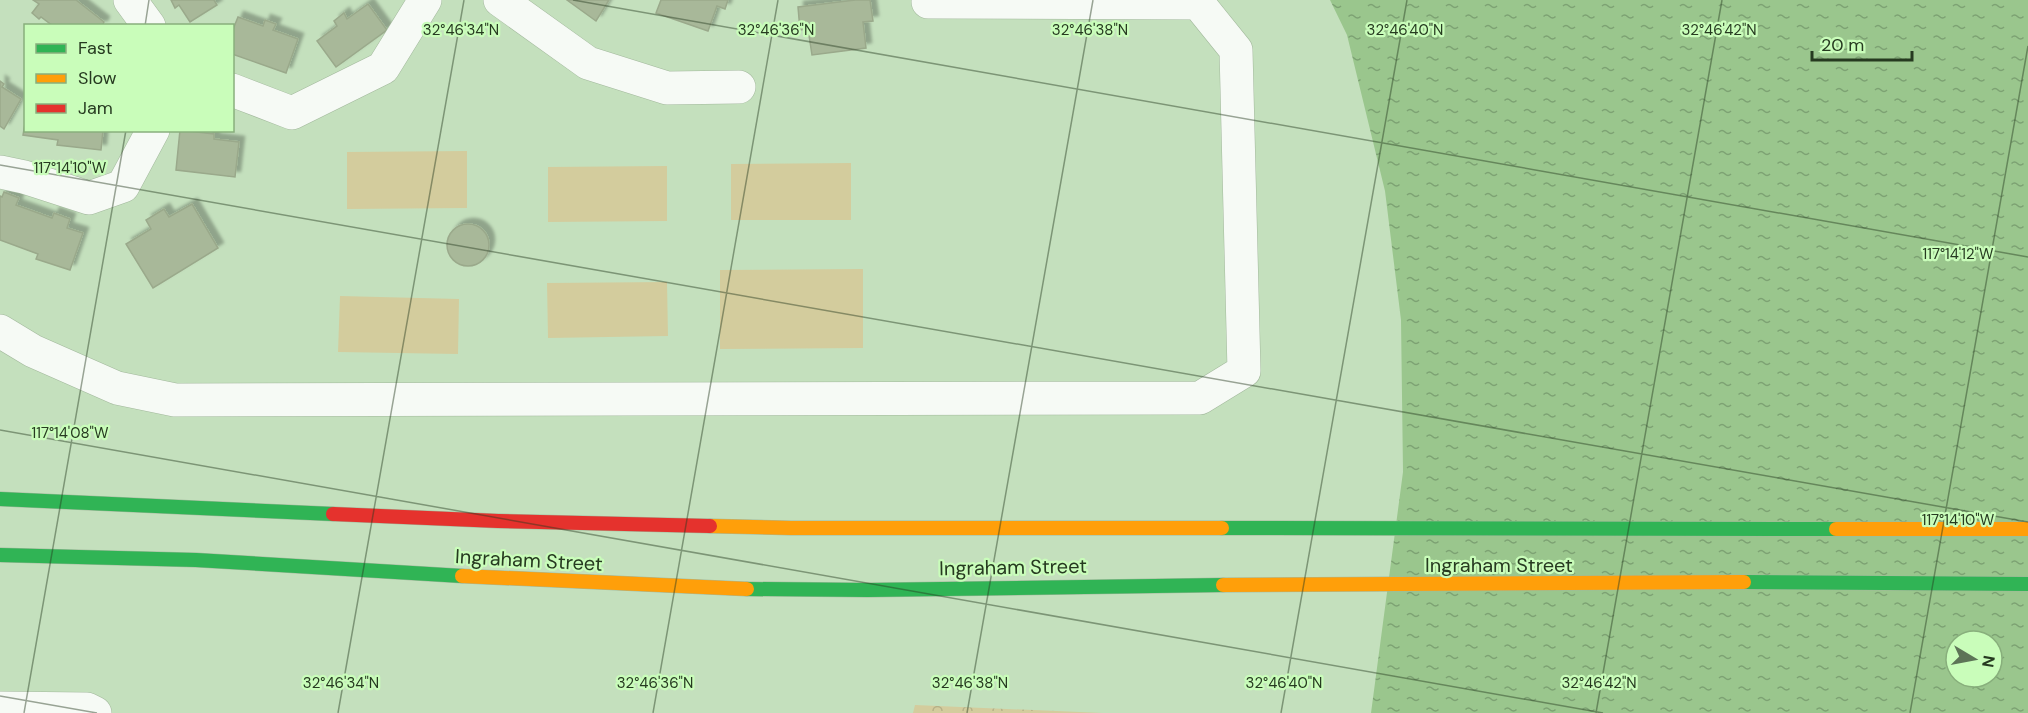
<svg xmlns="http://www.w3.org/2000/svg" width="2028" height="713" font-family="'DM Sans',sans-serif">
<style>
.grass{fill:#d3cc9d}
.park{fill:url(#park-crowns)}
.water{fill:url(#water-ripples);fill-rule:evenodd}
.building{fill:#a8b899;stroke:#9aa98b;stroke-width:1.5;filter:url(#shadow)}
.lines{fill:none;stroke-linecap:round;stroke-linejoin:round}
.street-casing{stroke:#a2b89c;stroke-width:34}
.fast-casing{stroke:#a2b89c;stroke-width:15}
.slow-casing{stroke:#a2b89c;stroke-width:15}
.jam-casing{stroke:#a2b89c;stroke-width:15}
.street{stroke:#f6faf5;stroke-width:33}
.fast{stroke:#30b455;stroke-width:14}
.slow{stroke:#ff9f0a;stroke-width:14}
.jam{stroke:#e5322d;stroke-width:14}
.ticks{fill:none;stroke:#263a20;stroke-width:1.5;stroke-opacity:0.45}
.labels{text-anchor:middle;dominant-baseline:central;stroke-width:4.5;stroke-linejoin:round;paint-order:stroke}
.street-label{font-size:20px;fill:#263a20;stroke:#c9fdba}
.ticks-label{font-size:15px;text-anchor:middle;fill:#263a20;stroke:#c9fdba;stroke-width:4.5;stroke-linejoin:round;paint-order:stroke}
</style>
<defs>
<pattern id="park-crowns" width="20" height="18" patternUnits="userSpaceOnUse" patternTransform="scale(1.5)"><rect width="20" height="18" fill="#d3cc9d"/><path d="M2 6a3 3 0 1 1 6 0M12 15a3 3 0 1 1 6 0" fill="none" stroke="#b5b087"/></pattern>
<pattern id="water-ripples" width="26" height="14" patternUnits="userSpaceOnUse" patternTransform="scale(1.5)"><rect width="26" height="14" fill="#9ac68d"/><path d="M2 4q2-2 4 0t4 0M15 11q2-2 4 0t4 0" fill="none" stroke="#7da273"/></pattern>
<filter id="shadow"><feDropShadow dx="5.5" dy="-5.5" stdDeviation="1.5" flood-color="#0004"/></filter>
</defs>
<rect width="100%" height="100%" fill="#c4e0bd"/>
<!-- grass -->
<g class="grass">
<path d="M467 151V208L347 209V152Z"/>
<path d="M851 163V220H731V164Z"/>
<path d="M667 166V221L548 222V167Z"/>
<path d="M863 269V348L720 349V270Z"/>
<path d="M667 282 668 336 548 338 547 283Z"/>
<path d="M340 296 459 299 458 354 338 352Z"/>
</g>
<!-- park -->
<path class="park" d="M915 705 1103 713H913Z"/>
<!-- water -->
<path class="water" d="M1330 0H2028V713H1371L1403 472 1401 320 1385 191 1347 35ZM1956 641H1992V677H1956Z"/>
<!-- building -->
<g class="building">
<path d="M33 0H76L104 22 102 26H53L41 17 39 19 32 13 39 4Z"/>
<path d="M171 0H214L217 5 190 22 179 5 175 8Z"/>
<path d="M567 0H609L596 21Z"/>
<path d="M661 0H728L725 9 717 6 708 31 656 13Z"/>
<path d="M855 0H870L873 21 863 22 866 48 812 55 808 29 800 30 798 7Z"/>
<path d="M368 4 387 30 336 67 317 41 337 26 334 21 344 13 347 19Z"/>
<path d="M238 17 263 26 265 20 276 24 273 30 298 39 286 73 232 54V32Z"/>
<path d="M0 81 4 84 2 87 21 99 4 129 0 126Z"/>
<path d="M26 118V130H103L101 150 57 145 58 140 23 135Z"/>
<path d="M180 130 214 134V139L239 142 235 177 176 170Z"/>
<path d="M4 192 19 198 16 205 52 218 54 213 70 219 67 228 83 233 70 270 36 259 38 254 0 240V196L2 197Z"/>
<path d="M192 204 218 248 153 288 126 244 151 229 146 220 164 209 169 217Z"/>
<circle cx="468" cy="245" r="21"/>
</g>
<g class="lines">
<!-- street casing -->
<g class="street-casing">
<g id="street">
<path d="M130 0 149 26"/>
<path d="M500 0 588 63 667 88 739 87"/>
<path d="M232 90 292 113 383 68 425 0"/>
<path d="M0 172 24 177 89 198 123 186 153 130"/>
<path d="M0 331 33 351 117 388 175 400 1200 398 1244 371 1236 50 1198 3 928 2"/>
<path d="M0 708 87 709 95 713"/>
</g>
</g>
<!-- fast casing -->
<g class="fast-casing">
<g id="fast">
<path d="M0 499 333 514"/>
<path d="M1222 528 1836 529"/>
<path d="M0 555 196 560 462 576"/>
<path d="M1744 582 2028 584"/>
<path d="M747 589 868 590 1223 585"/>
</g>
</g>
<!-- slow casing -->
<g class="slow-casing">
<g id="slow">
<path d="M710 526 791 528H1222"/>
<path d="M1836 529H2028"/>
<path d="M462 576 747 589"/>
<path d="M1223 585 1744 582"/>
</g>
</g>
<!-- jam casing -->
<g class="jam-casing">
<path id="jam" d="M333 514 498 521 710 526"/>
</g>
<!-- street -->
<use href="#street" class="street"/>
<!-- fast -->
<use href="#fast" class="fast"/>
<!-- slow -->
<use href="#slow" class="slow"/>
<!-- jam -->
<use href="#jam" class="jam"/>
</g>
<!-- ticks -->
<path class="ticks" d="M573 0 2028 257M145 26 149 0M0 165 2028 522M0 430 1603 713M0 696 97 713M24 713 126 130M338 713 464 0M653 713 778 0M967 713 1093 0M1281 713 1407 0M1596 713 1722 0M1910 713 2028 46"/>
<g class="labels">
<!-- street labels -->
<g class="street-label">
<text transform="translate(529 560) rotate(3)">Ingraham Street</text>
<text x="1499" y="565">Ingraham Street</text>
<text transform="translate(1013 567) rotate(-1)">Ingraham Street</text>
</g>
</g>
<g class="ticks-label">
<text x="461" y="35">32°46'34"N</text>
<text x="776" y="35">32°46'36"N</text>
<text x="1090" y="35">32°46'38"N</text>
<text x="1405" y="35">32°46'40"N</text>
<text x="1719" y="35">32°46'42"N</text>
<text x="70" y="173">117°14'10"W</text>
<text x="1958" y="259">117°14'12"W</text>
<text x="70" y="438">117°14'08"W</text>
<text x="1958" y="525">117°14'10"W</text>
<text x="341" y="688">32°46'34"N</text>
<text x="655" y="688">32°46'36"N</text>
<text x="970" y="688">32°46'38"N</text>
<text x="1284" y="688">32°46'40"N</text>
<text x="1599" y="688">32°46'42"N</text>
</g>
<!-- legend -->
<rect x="24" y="24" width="210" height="108" fill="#c9fdba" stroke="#88af7c" stroke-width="1.5"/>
<rect x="36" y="44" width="30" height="9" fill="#30b455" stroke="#88af7c" stroke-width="1.5"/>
<text x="78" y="54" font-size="18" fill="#263a20">Fast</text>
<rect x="36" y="74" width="30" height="9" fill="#ff9f0a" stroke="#88af7c" stroke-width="1.5"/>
<text x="78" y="84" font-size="18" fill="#263a20">Slow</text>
<rect x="36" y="104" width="30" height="9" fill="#e5322d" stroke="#88af7c" stroke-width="1.5"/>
<text x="78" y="114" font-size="18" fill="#263a20">Jam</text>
<!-- north arrow -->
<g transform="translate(1974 659) rotate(100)"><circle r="28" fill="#c9fdba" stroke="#88af7c" stroke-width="1.5"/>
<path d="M0-4.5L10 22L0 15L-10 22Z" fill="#5d7457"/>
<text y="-9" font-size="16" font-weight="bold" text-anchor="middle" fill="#263a20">N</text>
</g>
<!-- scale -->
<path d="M1812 51v9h100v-9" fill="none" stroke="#263a20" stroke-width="3"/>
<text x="1821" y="51" font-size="18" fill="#263a20" stroke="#c9fdba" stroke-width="4.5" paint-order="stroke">20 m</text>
</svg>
